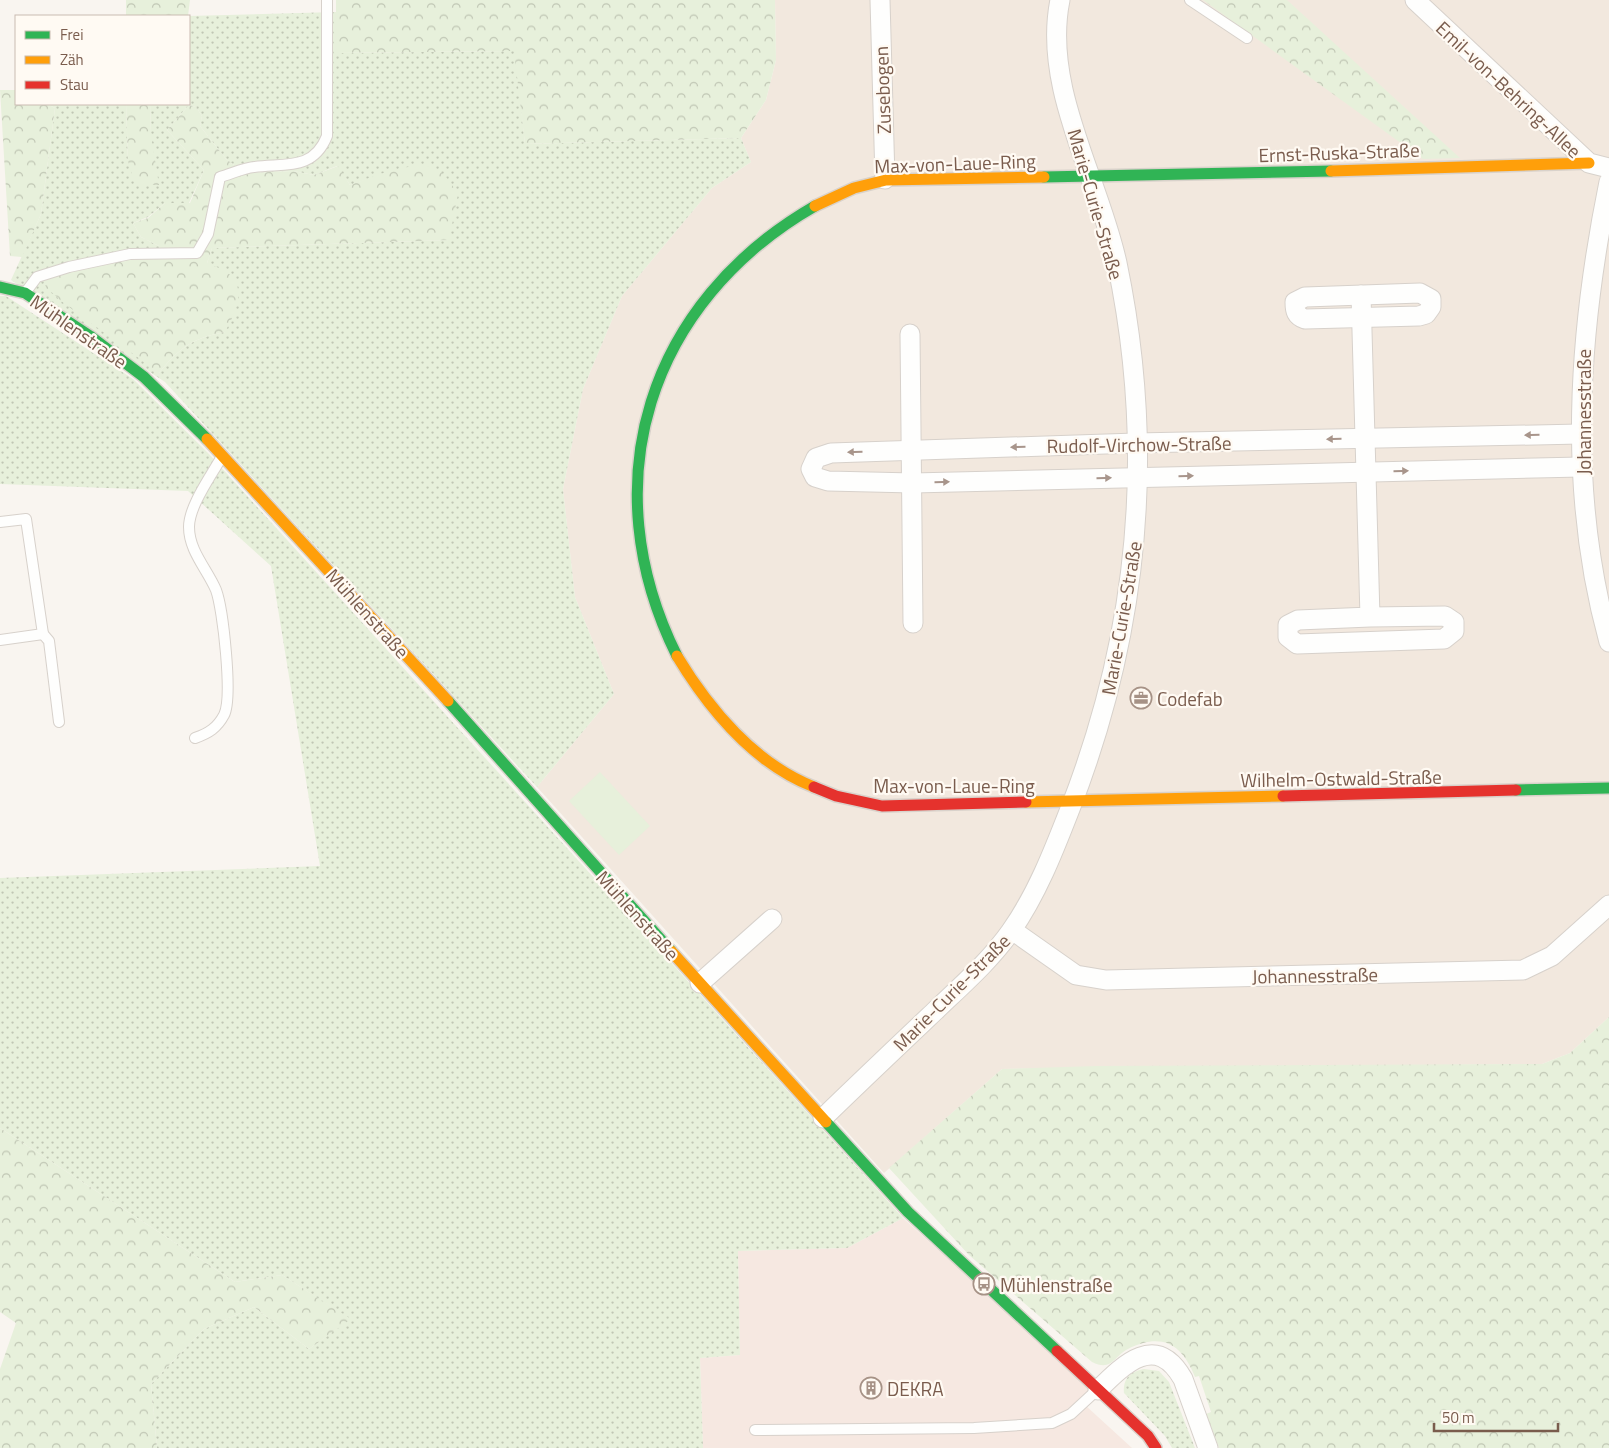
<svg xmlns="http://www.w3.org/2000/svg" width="1609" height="1448" font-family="'Titillium Web',sans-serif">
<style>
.residential{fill:#f2e8de}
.commercial{fill:#f6e8e1}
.grass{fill:url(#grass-dots);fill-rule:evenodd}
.forest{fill:url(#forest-crowns)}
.pitch{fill:#e7f0db}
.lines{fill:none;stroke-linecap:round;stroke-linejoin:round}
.lane-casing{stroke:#d7d1cb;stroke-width:12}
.street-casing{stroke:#d7d1cb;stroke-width:21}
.fast-casing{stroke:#d9d2cb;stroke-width:14}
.slow-casing{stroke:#d9d2cb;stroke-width:14}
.jam-casing{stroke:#d9d2cb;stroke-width:14}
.lane{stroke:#fefefd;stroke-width:10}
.street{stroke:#fefefd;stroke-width:19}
.fast{stroke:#30b455;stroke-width:11}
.slow{stroke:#ff9f0a;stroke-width:11}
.jam{stroke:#e5322d;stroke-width:11}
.oneway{fill:#a8958b}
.labels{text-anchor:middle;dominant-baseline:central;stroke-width:4.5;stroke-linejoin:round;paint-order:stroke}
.street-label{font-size:19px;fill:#7a5c4d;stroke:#fffaf3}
.poi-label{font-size:19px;fill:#7a5c4d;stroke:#fffaf3;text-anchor:start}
</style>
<defs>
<pattern id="grass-dots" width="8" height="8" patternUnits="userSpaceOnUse" patternTransform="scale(1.25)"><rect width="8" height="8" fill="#e7f0db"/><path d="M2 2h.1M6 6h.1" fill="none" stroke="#c0c6b4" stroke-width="1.8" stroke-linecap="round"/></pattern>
<pattern id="forest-crowns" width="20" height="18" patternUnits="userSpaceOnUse" patternTransform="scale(1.25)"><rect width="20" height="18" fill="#e7f0db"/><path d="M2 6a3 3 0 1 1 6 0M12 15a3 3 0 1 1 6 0" fill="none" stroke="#c0c6b4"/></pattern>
</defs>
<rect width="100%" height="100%" fill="#f9f5f0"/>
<!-- residential -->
<path class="residential" d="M775 0H1609V1017L1570 1053 1542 1064 1002 1069 884 1173 537 787 614 694 575 597 563 489 583 389 622 296 712 188 751 162 741 138 766 100 776 60Z"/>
<!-- commercial -->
<path class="commercial" d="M903 1218 1097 1393 1085 1405 1132 1448H703L700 1358 740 1355 738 1251 847 1248Z"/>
<!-- grass -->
<g class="grass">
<path d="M336 12 337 53 515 51 525 144 741 138 751 162 712 188 622 296 583 389 563 489 575 597 614 694 537 787 165 382 11 280 41 214 55 108 47 104H126L128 161 151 134 150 104H189L188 16ZM189 105 196 107 202 116 200 126 226 159 245 173 293 171 314 175 337 166 350 185 368 179 449 240 212 248 207 263 225 332C193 338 180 347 159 373L120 261H159V246L141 237 133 223 148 217 165 203H189L204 170 167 130Z"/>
<path d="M0 296H6L133 379 209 454 903 1218 847 1248 738 1251 740 1355 700 1358 703 1448H157L151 1384 204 1329 254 1307 309 1349 350 1319 282 1275 235 1282 0 1128V878L320 866 271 566 188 491 0 484Z"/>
<path d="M1144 1369 1159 1371 1169 1382 1195 1448H1172L1165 1436 1124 1393C1123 1378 1130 1372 1144 1369Z"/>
</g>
<!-- forest -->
<g class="forest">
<path d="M126 0H190L188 16H126Z"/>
<path d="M336 0H775L776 60 766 100 741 138 525 144 514 51 336 53Z"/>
<path d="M1203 0H1287L1460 158 1423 159Z"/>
<path d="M0 90H16V104H47L55 108 41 214 22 257 10 256Z"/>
<path d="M126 104H150L151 134 159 185 135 184 128 161Z"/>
<path d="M189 105 196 107 202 116 200 126 226 159 245 173 293 171 314 175 338 166 350 185C373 177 402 164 427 166 441 167 451 183 458 194L449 240 212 248 207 263C214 266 223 269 229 274 248 290 234 315 225 332 193 338 180 347 159 373L61 301 45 286C68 260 126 261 159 260V246L141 237 133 223 148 218 165 203H190L204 170 167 130Z"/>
<path d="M1609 1017V1448H1219L1206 1414 1211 1412 1199 1376 1195 1377C1182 1344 1162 1332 1128 1349 1114 1356 1112 1372 1092 1362L969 1255 889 1168 1002 1069 1097 1066 1542 1064 1570 1053Z"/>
<path d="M0 1128 235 1282 282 1275 351 1319 309 1349 254 1307 204 1329 151 1384 157 1448H0V1369L16 1323 0 1312Z"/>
</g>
<!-- pitch -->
<path class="pitch" d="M600 772 650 826 619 855 569 801Z"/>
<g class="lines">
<!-- lane casing -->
<g class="lane-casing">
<g id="lane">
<path d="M1190 0 1247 38"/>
<path d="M25 293 37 277 69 267 130 254 197 253 208 234 220 177C231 174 243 168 254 167 285 163 313 171 327 136V0"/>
<path d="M0 522 26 519 43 634 0 640"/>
<path d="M43 634 49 641 59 722"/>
<path d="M195 738C209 733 217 728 224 715 233 698 223 609 216 590 207 569 189 551 189 527 189 506 211 476 221 458"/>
<path d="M755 1430 974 1428 1052 1423 1071 1414 1097 1390"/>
</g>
</g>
<!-- street casing -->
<g class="street-casing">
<g id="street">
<path d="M880 0 885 179"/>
<path d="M1415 0 1589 163 1609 168"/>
<path d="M1609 182C1578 334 1567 490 1609 642"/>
<path d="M1420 293 1431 299V307L1426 314 1419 316 1305 319C1296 316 1295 311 1295 302L1305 297Z"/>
<path d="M1361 295 1370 617 1298 620 1288 625V637L1297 644 1444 639 1454 631V622L1445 616 1370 617"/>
<path d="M910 334 913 623"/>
<path d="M1580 434 1136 443 831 453 816 458 811 469 815 477 828 481 913 483 1581 467"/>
<path d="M1012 930 1076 975 1106 980 1523 970 1552 956 1609 905"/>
<path d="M700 983 772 919"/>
<path d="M823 1118C860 1082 897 1047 935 1011 961 986 990 961 1011 931 1037 894 1054 850 1070 809 1139 632 1156 450 1117 263 1099 179 1042 88 1060 0"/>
<path d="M1098 1390C1124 1364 1156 1332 1183 1379L1208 1448"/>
</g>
</g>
<!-- fast casing -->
<g class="fast-casing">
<g id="fast">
<path d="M1044 177 1331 171"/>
<path d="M0 287 25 293 90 336 144 377 207 439"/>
<path d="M677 656C591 483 648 302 815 206"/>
<path d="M448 701 671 951"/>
<path d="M1516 790 1609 788"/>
<path d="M826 1122 908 1212 1057 1351"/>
</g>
</g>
<!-- slow casing -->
<g class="slow-casing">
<g id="slow">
<path d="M1331 171 1589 163"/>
<path d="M815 206 854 188 886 180 1044 177"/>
<path d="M207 439 448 701"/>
<path d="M677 656C709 709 755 764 814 787"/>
<path d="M1026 802 1283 796"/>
<path d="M671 951 826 1122"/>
</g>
</g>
<!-- jam casing -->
<g class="jam-casing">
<g id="jam">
<path d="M814 787 836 796 882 806 1026 802"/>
<path d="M1283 796 1516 790"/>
<path d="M1057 1351 1148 1436 1156 1448"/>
</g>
</g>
<!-- lane -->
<use href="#lane" class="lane"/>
<!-- street -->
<use href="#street" class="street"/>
<!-- fast -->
<use href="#fast" class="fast"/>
<!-- slow -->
<use href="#slow" class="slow"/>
<!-- jam -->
<use href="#jam" class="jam"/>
</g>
<!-- one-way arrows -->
<defs><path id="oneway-solid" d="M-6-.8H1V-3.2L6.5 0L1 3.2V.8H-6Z" transform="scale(1.25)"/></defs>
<g class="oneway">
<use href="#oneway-solid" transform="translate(1532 435) rotate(179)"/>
<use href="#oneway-solid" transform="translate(1334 439) rotate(179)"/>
<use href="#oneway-solid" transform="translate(1018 447) rotate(178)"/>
<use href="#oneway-solid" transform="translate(855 452) rotate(178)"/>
<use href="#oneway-solid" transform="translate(1401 471) rotate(-2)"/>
<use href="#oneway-solid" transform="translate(1186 476) rotate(-1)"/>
<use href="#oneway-solid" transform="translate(1104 478) rotate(-1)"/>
<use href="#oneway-solid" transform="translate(942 482) rotate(-1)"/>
</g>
<!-- icons -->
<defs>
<g id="office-ring" transform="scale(1.125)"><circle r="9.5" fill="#fffaf3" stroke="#a69286" stroke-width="1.5"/><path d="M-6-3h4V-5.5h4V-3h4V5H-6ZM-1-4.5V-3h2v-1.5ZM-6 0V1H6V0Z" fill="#a69286"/></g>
<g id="bus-ring" transform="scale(1.125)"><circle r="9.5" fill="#fffaf3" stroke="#a69286" stroke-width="1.5"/><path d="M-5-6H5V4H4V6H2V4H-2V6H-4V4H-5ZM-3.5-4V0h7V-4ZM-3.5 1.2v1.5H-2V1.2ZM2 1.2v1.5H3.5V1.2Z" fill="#a69286"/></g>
<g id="building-ring" transform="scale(1.125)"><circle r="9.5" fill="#fffaf3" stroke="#a69286" stroke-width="1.5"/><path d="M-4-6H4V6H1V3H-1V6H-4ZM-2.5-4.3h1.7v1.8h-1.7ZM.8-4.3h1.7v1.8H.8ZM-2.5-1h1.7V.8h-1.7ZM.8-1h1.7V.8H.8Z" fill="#a69286"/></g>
</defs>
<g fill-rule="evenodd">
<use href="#office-ring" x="1141" y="698"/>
<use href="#bus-ring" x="984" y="1284"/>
<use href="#building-ring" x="871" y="1388"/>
</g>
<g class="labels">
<!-- street labels -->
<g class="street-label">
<text transform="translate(1509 89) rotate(43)">Emil-von-Behring-Allee</text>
<text transform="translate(882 90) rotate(-92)">Zusebogen</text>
<text transform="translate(1339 152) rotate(-2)">Ernst-Ruska-Straße</text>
<text transform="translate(955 163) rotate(-2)">Max-von-Laue-Ring</text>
<text transform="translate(1096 204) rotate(74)">Marie-Curie-Straße</text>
<text transform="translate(79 331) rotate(35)">Mühlenstraße</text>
<text transform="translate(1583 412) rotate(-90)">Johannesstraße</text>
<text transform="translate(1139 444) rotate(-1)">Rudolf-Virchow-Straße</text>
<text transform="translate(368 613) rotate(48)">Mühlenstraße</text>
<text transform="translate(1121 618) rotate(-80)">Marie-Curie-Straße</text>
<text transform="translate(1341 778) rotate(-1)">Wilhelm-Ostwald-Straße</text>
<text x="954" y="785">Max-von-Laue-Ring</text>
<text transform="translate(638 915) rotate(48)">Mühlenstraße</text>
<text transform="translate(1315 975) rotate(-1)">Johannesstraße</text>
<text transform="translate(951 992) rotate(-45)">Marie-Curie-Straße</text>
</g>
<!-- poi labels -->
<g class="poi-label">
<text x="1157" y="698">Codefab</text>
<text x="1000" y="1284">Mühlenstraße</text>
<text x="887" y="1388">DEKRA</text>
</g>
</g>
<!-- legend -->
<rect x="15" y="15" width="175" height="90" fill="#fffaf3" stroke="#cabbb1"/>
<rect x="25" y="31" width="25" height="8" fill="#30b455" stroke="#cabbb1"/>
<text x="60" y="40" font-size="15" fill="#7a5c4d">Frei</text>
<rect x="25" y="56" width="25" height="8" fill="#ff9f0a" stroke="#cabbb1"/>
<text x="60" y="65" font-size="15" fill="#7a5c4d">Zäh</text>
<rect x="25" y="81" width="25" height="8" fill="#e5322d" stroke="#cabbb1"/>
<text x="60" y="90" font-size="15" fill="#7a5c4d">Stau</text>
<!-- scale -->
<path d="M1434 1423v8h124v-8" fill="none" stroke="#7a5c4d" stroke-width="2.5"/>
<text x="1442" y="1423" font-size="15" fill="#7a5c4d" stroke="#fffaf3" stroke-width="4" paint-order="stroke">50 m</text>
</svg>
